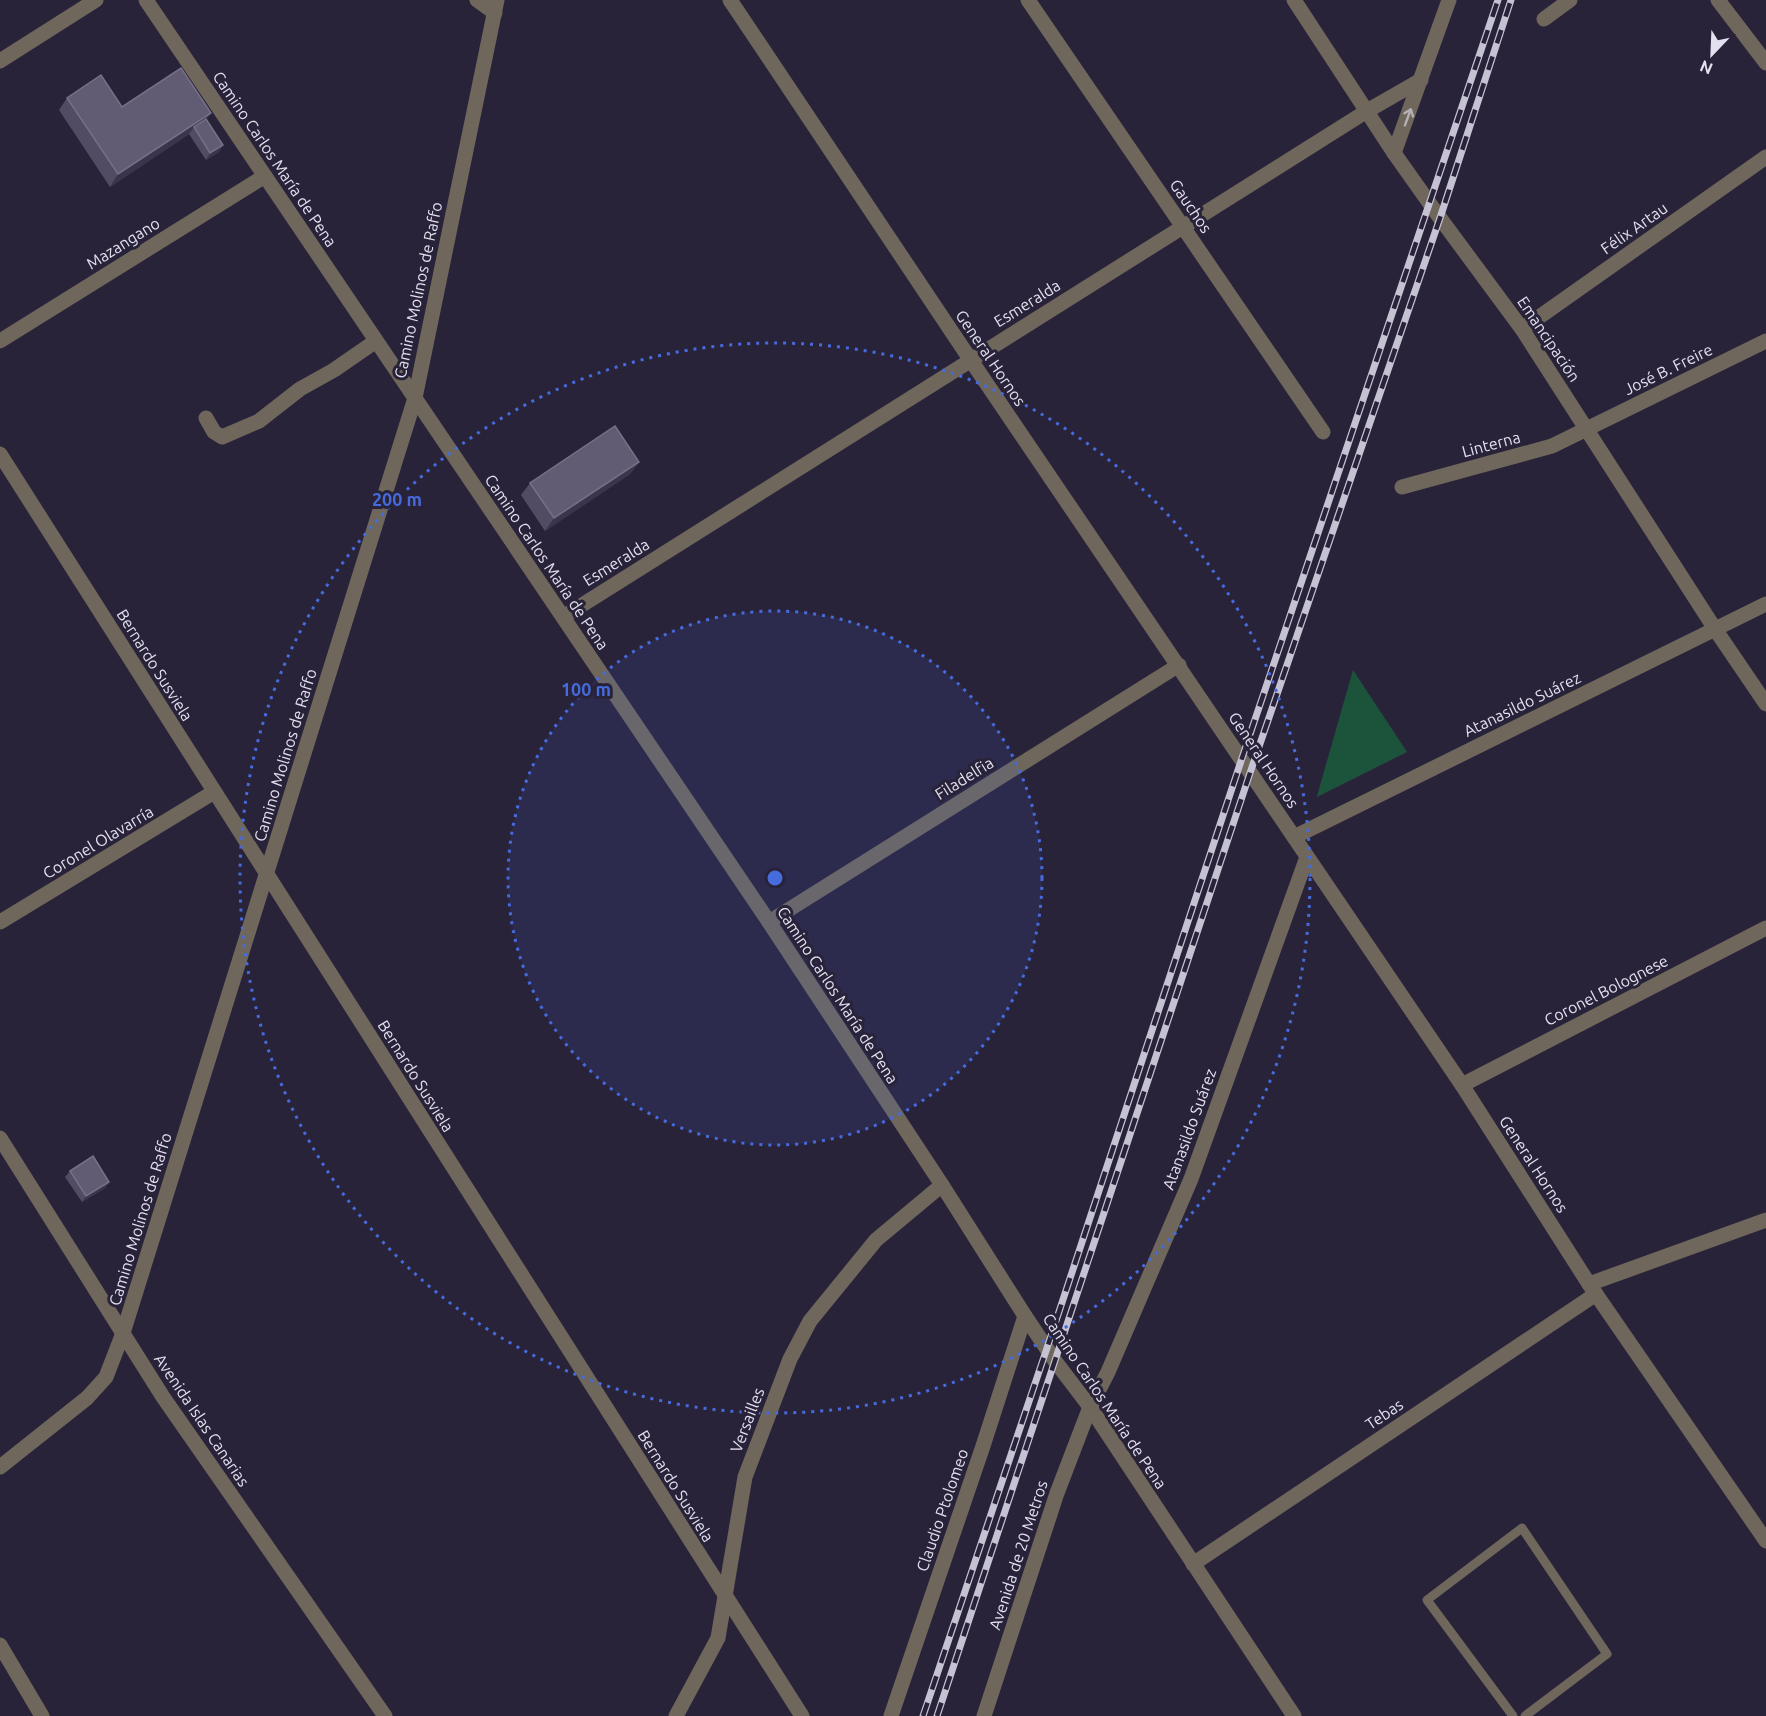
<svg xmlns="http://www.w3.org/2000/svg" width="1766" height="1716" font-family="Ubuntu,sans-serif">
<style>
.green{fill:#1c543b}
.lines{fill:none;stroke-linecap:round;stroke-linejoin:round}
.service{stroke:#6f675c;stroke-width:9}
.minor{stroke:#6f675c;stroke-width:15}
.tertiary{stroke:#6f675c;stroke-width:15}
.rail-casing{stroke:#c5c2d3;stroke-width:7}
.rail{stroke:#29233a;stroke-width:4.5;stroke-dasharray:14;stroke-linecap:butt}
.wall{fill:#514c64}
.shaded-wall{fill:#3a354d}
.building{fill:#615c74;stroke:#757187;stroke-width:1.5}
.oneway{stroke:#b5b0b5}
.ring{fill:none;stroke:#456bdd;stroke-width:3;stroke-dasharray:3 6}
.labels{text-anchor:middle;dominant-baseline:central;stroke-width:6;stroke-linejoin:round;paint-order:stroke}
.street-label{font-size:16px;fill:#e3e0f0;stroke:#29233a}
.centre{fill:#456bdd;stroke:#29233a;stroke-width:3}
.ring-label{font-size:18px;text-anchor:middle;font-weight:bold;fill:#456bdd;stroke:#29233a;stroke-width:6;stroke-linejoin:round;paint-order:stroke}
</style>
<rect width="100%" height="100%" fill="#29233a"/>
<!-- green -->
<path class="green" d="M1353 670 1407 752 1317 797V796Z"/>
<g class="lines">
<!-- service -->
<path class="service" d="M1513 1716 1427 1600 1522 1528 1607 1654 1525 1716"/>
<!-- minor -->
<g class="minor">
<path d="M477 0 495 13"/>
<path d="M730 0 970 359 1462 1085 1589 1284 1766 1541"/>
<path d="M1028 0 1323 432"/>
<path d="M1294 0 1394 153 1440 218 1522 329 1715 629 1766 704"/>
<path d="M1718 0 1766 63"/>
<path d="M1544 19 1570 0"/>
<path d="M0 61 96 0"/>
<path d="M1394 153 1449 0"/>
<path d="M1522 329 1766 157"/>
<path d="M0 341 265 176"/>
<path d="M206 418 214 432 222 437 259 421 300 389 334 370 376 341"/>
<path d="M0 454 802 1716"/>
<path d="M1402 487 1552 446 1766 341"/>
<path d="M563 617 1367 111 1421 80"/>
<path d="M1294 837 1766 604"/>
<path d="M0 922 214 792"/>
<path d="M769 922 1179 665"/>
<path d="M1462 1085 1766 928"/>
<path d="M1589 1284 1766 1220"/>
<path d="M1193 1564 1596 1294"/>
<path d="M0 1645 42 1716"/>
<path d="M676 1716 718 1638 745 1477 790 1359 810 1321 876 1240 942 1185"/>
<path d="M891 1716 983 1446 1025 1316"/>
<path d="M984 1716 1057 1493 1090 1407 1108 1372 1191 1179 1307 857"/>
</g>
<!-- tertiary -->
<g class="tertiary">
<path d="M146 0 769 922 942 1185 1025 1316 1055 1361 1090 1407 1294 1716"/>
<path d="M0 1138 163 1397 385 1716"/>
<path d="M0 1467 87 1398 106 1377 123 1333 415 398 497 0"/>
</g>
<!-- rail casing -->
<g class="rail-casing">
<g id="rail">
<path d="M923 1716 1047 1348 1242 758 1498 0"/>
<path d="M937 1716 1250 773 1440 218 1511 0"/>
</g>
</g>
<!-- rail -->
<use href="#rail" class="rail"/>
</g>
<!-- wall -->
<g class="wall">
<path d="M67 98 122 107 211 113 206 119 223 145 219 152 206 160 189 134 110 187 59 110Z"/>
<path d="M639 462 630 474 545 531 521 495 530 483Z"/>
<path d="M70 1171 109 1182 105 1188 82 1202 65 1177Z"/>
</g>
<!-- shaded-wall -->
<g class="shaded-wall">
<path d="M211 113 202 126 194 127 189 134 110 187 118 174Z"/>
<path d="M223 145 219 152 206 160 210 153Z"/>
<path d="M639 462 630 474 545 531 554 518Z"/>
<path d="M109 1182 105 1188 82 1202 86 1196Z"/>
</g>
<!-- building -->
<g class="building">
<path d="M181 68 211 113 118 174 67 98 101 75 122 107Z"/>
<path d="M206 119 223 145 210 153 194 127Z"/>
<path d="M615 426 639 462 554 518 530 483Z"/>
<path d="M93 1156 109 1182 86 1196 70 1171Z"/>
</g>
<!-- one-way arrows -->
<defs><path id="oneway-shaft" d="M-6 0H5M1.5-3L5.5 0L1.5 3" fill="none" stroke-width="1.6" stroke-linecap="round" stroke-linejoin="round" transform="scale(1.5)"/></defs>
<use class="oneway" href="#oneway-shaft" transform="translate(1408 117) rotate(-70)"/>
<!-- distance rings -->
<circle cx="775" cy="878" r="267" fill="#456bdd" fill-opacity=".12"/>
<g class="ring">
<circle cx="775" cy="878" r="267"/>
<circle cx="775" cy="878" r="535"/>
</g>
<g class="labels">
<!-- street labels -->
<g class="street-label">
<text transform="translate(275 159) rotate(56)">Camino Carlos María de Pena</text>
<text transform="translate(1191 206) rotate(56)">Gauchos</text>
<text transform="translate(1634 228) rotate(-35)">Félix Artau</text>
<text transform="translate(123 243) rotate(-32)">Mazangano</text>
<text transform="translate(418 290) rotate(-78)">Camino Molinos de Raffo</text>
<text transform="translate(1027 303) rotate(-32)">Esmeralda</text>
<text transform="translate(1549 339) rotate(56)">Emancipación</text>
<text transform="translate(991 358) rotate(56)">General Hornos</text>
<text transform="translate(1668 369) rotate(-26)">José B. Freire</text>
<text transform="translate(1491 444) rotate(-15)">Linterna</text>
<text transform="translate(547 562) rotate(56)">Camino Carlos María de Pena</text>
<text transform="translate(616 562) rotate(-32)">Esmeralda</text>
<text transform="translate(155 665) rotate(58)">Bernardo Susviela</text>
<text transform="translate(1522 704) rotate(-26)">Atanasildo Suárez</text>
<text transform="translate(285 755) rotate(-73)">Camino Molinos de Raffo</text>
<text transform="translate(1264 760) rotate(56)">General Hornos</text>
<text transform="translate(964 778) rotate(-32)">Filadelfia</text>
<text transform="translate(98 842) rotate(-31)">Coronel Olavarría</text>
<text transform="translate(1606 990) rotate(-27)">Coronel Bolognese</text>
<text transform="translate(838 995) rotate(57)">Camino Carlos María de Pena</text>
<text transform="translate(416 1076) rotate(58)">Bernardo Susviela</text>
<text transform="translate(1189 1129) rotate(-70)">Atanasildo Suárez</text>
<text transform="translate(1534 1164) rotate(57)">General Hornos</text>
<text transform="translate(140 1219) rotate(-73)">Camino Molinos de Raffo</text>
<text transform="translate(1105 1401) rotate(56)">Camino Carlos María de Pena</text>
<text transform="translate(1384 1414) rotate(-34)">Tebas</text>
<text transform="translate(202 1420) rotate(56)">Avenida Islas Canarias</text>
<text transform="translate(747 1420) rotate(-69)">Versailles</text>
<text transform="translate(676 1486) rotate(58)">Bernardo Susviela</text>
<text transform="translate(942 1510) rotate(-71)">Claudio Ptolomeo</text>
<text transform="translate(1018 1555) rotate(-72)">Avenida de 20 Metros</text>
</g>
</g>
<circle cx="775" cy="878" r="9" class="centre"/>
<g class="ring-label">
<text x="397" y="506">200 m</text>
<text x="586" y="696">100 m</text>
</g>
<!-- north arrow -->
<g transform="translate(1712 54) rotate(203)" stroke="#29233a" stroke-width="4.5" paint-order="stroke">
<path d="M0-4.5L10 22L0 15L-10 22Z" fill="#e3e0f0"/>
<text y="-9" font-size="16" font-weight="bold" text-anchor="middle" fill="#e3e0f0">N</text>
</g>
</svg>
